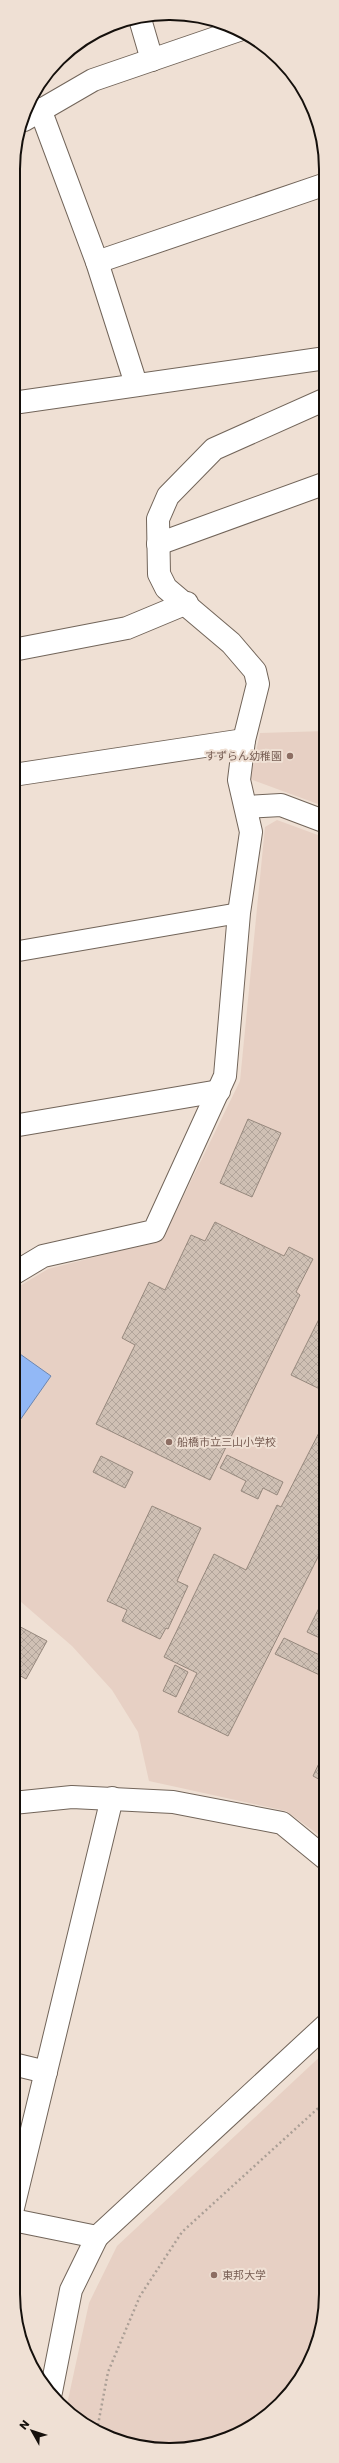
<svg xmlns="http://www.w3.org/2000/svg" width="339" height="2463" font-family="Poppins,'Noto Sans JP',sans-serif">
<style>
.education{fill:#e7d0c4}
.water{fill:#92b8f6;stroke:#6c86b0}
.building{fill:url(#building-cross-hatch);stroke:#96887d}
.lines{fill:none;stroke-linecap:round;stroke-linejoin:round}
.lane-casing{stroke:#72655a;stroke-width:22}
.street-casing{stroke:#72655a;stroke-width:24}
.path{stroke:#ab9f96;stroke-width:2.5;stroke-dasharray:2 3;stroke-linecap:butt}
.lane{stroke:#fff;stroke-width:20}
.street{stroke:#fff;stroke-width:22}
.education-dot{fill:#8d6e63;stroke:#efe0d4;stroke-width:1.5}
.labels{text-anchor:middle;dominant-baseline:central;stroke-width:4;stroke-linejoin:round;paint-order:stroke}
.education-label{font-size:11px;fill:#785e54;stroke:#efe0d4;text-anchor:start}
.rim{fill:none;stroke:#15100c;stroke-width:2}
</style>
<defs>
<pattern id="building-cross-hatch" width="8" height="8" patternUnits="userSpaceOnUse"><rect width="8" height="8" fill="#cfc0b4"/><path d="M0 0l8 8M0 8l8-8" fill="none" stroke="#b1a49a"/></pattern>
</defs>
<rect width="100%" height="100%" fill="#efe0d4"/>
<!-- education -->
<g class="education">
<path d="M326 731V807L250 779 260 733Z"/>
<path d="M277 820 326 838V1840L286 1811 149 1781 138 1732 112 1690 72 1646 13 1595V1290L48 1269 162 1240 240 1081 265 827Z"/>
<path d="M326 2051V2304L310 2363 273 2411 220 2442 159 2450 109 2438 66 2409 89 2303 117 2246Z"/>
</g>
<!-- water -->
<path class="water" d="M13 1349 51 1376 13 1430Z"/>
<!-- building -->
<g class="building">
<path d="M248 1119 281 1133 252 1197 220 1183Z"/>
<path d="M215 1222 284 1256 289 1247 313 1259 296 1292 300 1295 210 1480 96 1424 135 1345 122 1338 149 1282 165 1290 191 1235 205 1241Z"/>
<path d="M326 1305V1392L291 1375Z"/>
<path d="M326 1419V1541L228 1736 178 1712 197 1673 164 1657 214 1554 246 1570 277 1505 281 1507Z"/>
<path d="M227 1455 283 1482 277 1495 263 1488 258 1499 241 1491 246 1481 220 1468Z"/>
<path d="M101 1456 133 1472 125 1488 93 1472Z"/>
<path d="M152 1506 201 1528 177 1581 188 1586 168 1629 166 1628 160 1639 122 1621 127 1610 107 1601Z"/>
<path d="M321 1604 326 1607V1641L307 1632Z"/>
<path d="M13 1623 47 1641 26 1679 17 1674 13 1682Z"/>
<path d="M284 1638 326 1658V1678L275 1654Z"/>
<path d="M175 1665 188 1672 176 1697 163 1691Z"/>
<path d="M322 1757 326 1759V1783L313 1776Z"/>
</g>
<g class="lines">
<!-- lane casing -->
<g class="lane-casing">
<path id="lane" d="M13 952 239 913"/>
</g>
<!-- street casing -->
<g class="street-casing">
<g id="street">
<path d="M140 19 152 60"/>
<path d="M40 109 97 262 136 384"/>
<path d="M24 120 93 80 239 30"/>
<path d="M97 262 326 184"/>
<path d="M13 403 326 358"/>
<path d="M158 544 326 483"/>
<path d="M13 650 127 628 187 603"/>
<path d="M13 775 244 740"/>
<path d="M247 807 281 805 326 822"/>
<path d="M13 1126 219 1091"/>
<path d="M13 1274 43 1256 154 1231 225 1076 239 913 251 832 239 780 244 740 258 684 255 671 231 643 166 588 159 574 158 519 168 496 214 449 326 399"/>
<path d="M13 1803 72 1797 173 1802 282 1823 326 1859"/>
<path d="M13 2064 46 2072"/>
<path d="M13 2208 112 1798"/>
<path d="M13 2220 97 2237"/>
<path d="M51 2392 71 2290 97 2237 326 2025"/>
</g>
</g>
<!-- path -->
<path class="path" d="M97 2430 108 2372 140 2296 182 2232 326 2101"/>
<!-- lane -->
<use href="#lane" class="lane"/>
<!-- street -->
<use href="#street" class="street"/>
</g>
<!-- markers -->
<g class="education-dot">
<circle cx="290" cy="756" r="4"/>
<circle cx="169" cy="1442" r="4"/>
<circle cx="214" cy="2275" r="4"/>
</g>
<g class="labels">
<!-- education labels -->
<g class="education-label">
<text x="282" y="756" text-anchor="end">すずらん幼稚園</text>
<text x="177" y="1442">船橋市立三山小学校</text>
<text x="222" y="2275">東邦大学</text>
</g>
</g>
<!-- crop -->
<path d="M0 0H339V2463H0ZM169 20H170A149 149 0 0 1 319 169V2294A149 149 0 0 1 170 2443H169A149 149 0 0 1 20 2294V169A149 149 0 0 1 169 20Z" fill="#efe0d4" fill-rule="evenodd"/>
<path class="rim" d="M169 20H170A149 149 0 0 1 319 169V2294A149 149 0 0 1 170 2443H169A149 149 0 0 1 20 2294V169A149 149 0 0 1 169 20Z"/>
<!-- north arrow -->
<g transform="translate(32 2431) rotate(309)" stroke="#efe0d4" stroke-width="3" paint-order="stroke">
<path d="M0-3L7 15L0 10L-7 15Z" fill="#15100c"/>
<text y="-6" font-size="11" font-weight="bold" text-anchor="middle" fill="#15100c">N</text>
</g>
</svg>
